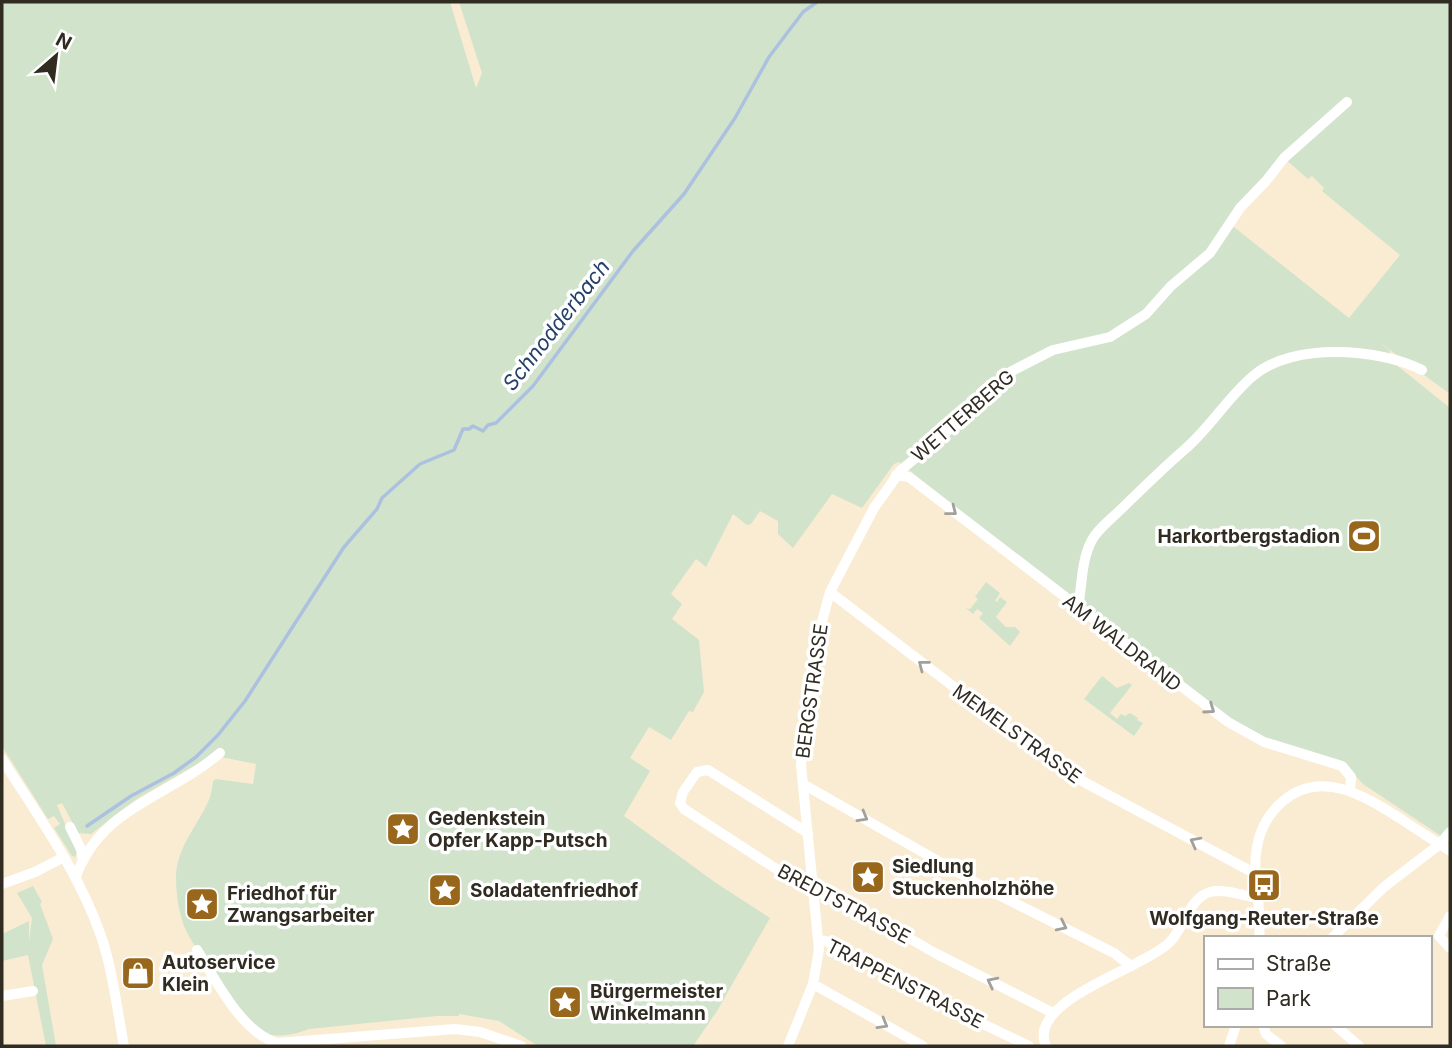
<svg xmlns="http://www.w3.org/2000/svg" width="1452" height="1048" font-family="Inter,sans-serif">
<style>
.green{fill:#d1e3cb;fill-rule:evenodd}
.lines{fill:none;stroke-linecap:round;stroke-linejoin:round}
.stream{stroke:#acc1df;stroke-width:3.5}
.minor{stroke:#fff;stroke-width:10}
.oneway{stroke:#a2a09c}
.labels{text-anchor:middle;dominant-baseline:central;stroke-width:7;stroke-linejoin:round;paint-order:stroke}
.street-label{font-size:19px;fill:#302c22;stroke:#fff}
.poi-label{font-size:19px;font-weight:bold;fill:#302c22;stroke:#fff;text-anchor:start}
.water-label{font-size:21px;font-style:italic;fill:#25416a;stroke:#fff}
</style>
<rect width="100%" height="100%" fill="#f9ecd3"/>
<!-- green -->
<g class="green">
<path d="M2 2H450L476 88 482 73 459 2H1450V394L1379 342 1390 351 1389 359 1450 408V842L1363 784 1345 764 1265 738 1230 718 1000 544 899 462 894 464 862 508 832 494 793 548 778 534V521L760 511 751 524 747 525 733 514 706 567 696 559 671 594 682 604 672 619 699 640 704 692 693 712 689 711 671 740 649 727 630 758 650 771 624 816 716 883 770 918 717 1011 693 1046H538L499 1021 459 1014V1016H437L309 1029C297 1034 274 1039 262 1032 245 1023 189 943 183 923 178 908 176 892 176 876 177 848 197 826 208 802 211 796 212 788 213 781L216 779 253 784 256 764 221 757 206 759 138 798 91 834 78 833 62 803 57 805 77 853 75 857 72 856 54 828 60 824 54 816 48 819 2 746ZM1284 158 1308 179 1312 176 1324 188 1322 191 1400 255 1349 318 1230 224Z"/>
<path d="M986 582 1000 593 995 601 997 602 1000 597 1007 602 996 617 1006 627H1015L1020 632 1010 646 979 618 983 613 977 609 973 614 966 608 970 609 978 599 975 597Z"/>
<path d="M1102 676 1117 688 1129 683 1132 685 1110 713 1117 719 1121 714 1125 716 1130 713 1138 718 1137 720 1143 723 1134 736 1084 699Z"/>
<path d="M33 886 42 902 40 904 53 939 42 965 56 1046H46L28 955 2 961V934L29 921V942L32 918 17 893Z"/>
</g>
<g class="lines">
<!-- stream -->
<path class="stream" d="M87 826 131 796 174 773 196 757 218 735 245 701 344 547 377 509 382 498 420 464 454 450 463 429H469L473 426 483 431 488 425 496 423 533 386 633 251 684 194 735 118 769 57 803 12 817 2"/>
<!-- minor -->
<g class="minor">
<path d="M896 475 909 477 1228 722 1264 742 1342 766 1351 777 1350 790"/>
<path d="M830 592 1048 759 1084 782 1256 874"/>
<path d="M1078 608C1082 587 1081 560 1092 540 1097 530 1109 521 1117 513 1139 492 1161 470 1184 450 1210 428 1227 398 1253 376 1292 342 1379 348 1422 370"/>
<path d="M2 759C38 816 79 872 101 936 113 971 117 1010 124 1046"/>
<path d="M803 784 989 890 1114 953 1131 966"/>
<path d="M70 827 81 849 83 861"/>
<path d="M808 833 708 770 697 772 683 792 680 803 684 809 798 883 829 892 935 953 1053 1013"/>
<path d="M76 876C102 806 169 797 220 753"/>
<path d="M2 884 35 872 62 858"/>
<path d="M1450 916 1439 936 1450 948"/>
<path d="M1259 938C1263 908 1251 876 1257 847 1260 829 1269 813 1283 801 1322 768 1366 797 1401 819 1417 830 1434 840 1450 851"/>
<path d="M1332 938 1384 887 1440 844 1450 832"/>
<path d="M819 940 826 941 935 1001 1029 1046"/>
<path d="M197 950C216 980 241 1032 277 1043L455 1029 480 1032 521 1046"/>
<path d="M813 984 923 1046"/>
<path d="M2 996 33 991"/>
<path d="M1263 1025 1266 1034 1281 1046"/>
<path d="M1335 1025 1359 1046"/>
<path d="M788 1046 813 984 819 950 801 765 814 651 830 592 874 508 901 470 941 437 1012 371 1053 350 1110 337 1146 314 1171 286 1210 253 1240 208 1266 181 1284 158 1347 102"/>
<path d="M1046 1046C1029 1009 1108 979 1133 965 1145 958 1160 952 1170 942 1184 928 1189 898 1210 892 1224 888 1244 896 1258 898"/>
<path d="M1229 1046 1236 1025"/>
</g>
</g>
<!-- one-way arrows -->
<defs><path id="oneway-chevron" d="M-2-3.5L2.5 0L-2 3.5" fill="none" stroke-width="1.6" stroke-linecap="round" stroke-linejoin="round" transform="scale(1.75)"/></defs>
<g class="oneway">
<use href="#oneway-chevron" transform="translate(952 511) rotate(38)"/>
<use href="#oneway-chevron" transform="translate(923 665) rotate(-142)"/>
<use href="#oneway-chevron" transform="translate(1210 709) rotate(35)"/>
<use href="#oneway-chevron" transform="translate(863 817) rotate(30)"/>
<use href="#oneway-chevron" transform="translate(1195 842) rotate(-152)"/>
<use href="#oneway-chevron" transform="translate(1062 926) rotate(26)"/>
<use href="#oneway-chevron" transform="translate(992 982) rotate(-153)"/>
<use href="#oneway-chevron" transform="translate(883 1024) rotate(30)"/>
</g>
<!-- icons -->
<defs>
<g id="stadium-square" transform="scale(1.75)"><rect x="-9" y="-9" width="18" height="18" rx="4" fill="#99671b" stroke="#fff"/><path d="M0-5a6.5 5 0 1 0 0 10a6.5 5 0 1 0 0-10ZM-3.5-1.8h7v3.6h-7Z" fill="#fff"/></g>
<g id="sight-square" transform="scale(1.75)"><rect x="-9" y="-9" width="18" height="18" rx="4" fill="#99671b" stroke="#fff"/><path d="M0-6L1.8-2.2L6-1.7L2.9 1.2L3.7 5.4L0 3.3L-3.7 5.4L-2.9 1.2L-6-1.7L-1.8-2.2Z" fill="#fff"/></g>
<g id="bus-square" transform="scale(1.75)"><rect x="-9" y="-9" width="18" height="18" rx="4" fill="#99671b" stroke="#fff"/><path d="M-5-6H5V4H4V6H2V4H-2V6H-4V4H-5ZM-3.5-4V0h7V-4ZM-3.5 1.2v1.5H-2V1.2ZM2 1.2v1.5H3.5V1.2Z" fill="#fff"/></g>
<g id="shop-square" transform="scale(1.75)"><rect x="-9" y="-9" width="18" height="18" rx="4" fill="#99671b" stroke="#fff"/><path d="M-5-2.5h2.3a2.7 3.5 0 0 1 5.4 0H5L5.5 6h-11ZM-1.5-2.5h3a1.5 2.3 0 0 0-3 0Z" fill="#fff"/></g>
</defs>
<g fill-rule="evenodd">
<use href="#stadium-square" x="1364" y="536"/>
<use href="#sight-square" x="403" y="829"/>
<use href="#sight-square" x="868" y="877"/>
<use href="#bus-square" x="1264" y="885"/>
<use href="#sight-square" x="445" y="890"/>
<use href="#sight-square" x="202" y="904"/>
<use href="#shop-square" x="138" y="973"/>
<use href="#sight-square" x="565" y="1002"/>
</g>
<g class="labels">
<!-- street labels -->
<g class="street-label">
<text transform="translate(963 416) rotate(-41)">WETTERBERG</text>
<text transform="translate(1122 643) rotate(38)">AM WALDRAND</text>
<text transform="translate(812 691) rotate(-82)">BERGSTRASSE</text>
<text transform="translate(1017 734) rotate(36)">MEMELSTRASSE</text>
<text transform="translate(844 904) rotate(28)">BREDTSTRASSE</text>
<text transform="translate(905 984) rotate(27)">TRAPPENSTRASSE</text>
</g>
<!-- poi labels -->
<g class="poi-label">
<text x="1340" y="536" text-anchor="end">Harkortbergstadion</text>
<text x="428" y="818">Gedenkstein<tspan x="428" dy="22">Opfer Kapp-Putsch</tspan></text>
<text x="892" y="866">Siedlung<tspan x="892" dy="22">Stuckenholzhöhe</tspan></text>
<text x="470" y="890">Soladatenfriedhof</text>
<text x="227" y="893">Friedhof für<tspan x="227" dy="22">Zwangsarbeiter</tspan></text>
<text x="1264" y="918" text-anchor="middle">Wolfgang-Reuter-Straße</text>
<text x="162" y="962">Autoservice<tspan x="162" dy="22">Klein</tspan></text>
<text x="590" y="991">Bürgermeister<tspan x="590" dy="22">Winkelmann</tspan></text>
</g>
<!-- water labels -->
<g class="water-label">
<text transform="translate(556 325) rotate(-52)">Schnodderbach</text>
</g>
</g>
<!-- border -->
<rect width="1452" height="1048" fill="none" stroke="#302c22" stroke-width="7"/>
<!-- legend -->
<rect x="1204" y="936" width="228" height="91" fill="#ffffff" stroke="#acaba7" stroke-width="2"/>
<rect x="1218" y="959" width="35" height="10" fill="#ffffff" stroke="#acaba7" stroke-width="2"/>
<text x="1266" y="971" font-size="21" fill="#302c22">Straße</text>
<rect x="1218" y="988" width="35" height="21" fill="#d1e3cb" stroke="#acaba7" stroke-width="2"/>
<text x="1266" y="1006" font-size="21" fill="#302c22">Park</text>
<!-- north arrow -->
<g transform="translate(56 56) rotate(28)" stroke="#ffffff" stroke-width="5" paint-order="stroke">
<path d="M0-5L12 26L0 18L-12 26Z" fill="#302c22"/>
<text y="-10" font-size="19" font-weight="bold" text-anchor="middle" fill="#302c22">N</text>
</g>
</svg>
